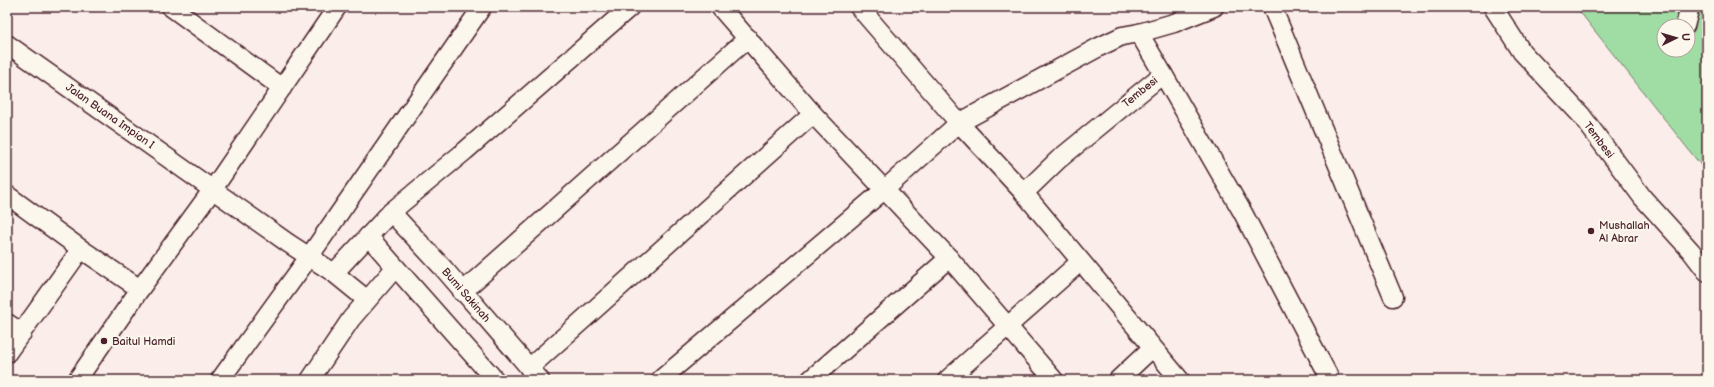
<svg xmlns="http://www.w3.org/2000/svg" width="1714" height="387" font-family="'Balsamiq Sans',sans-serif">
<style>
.green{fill:#a0dda4;stroke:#757e68;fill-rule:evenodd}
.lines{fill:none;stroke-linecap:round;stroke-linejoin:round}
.minor-casing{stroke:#4a1f2b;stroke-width:21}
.minor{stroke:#fbf7ec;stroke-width:18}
.poi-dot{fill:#4a1f2b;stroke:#fbf7ec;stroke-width:1.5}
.labels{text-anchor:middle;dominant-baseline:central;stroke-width:4;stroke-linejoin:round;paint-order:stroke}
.street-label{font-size:11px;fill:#4a1f2b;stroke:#fbf7ec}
.poi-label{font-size:11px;fill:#4a1f2b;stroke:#fbf7ec;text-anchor:start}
</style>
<rect width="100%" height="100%" fill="#faedea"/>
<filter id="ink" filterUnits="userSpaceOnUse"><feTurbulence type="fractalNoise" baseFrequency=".025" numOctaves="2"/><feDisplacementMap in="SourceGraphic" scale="8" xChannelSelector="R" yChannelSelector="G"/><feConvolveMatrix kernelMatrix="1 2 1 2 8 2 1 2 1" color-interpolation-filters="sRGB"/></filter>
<g filter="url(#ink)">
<!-- green -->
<path class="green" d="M1576 7H1707V173ZM1664 26H1688V50H1664Z"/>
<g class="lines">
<!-- minor casing -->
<g class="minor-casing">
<g id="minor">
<path d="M171 7 282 88"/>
<path d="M720 7 813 114 949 258 1054 380"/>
<path d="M859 7 959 123 1024 193 1180 380"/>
<path d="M1272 7 1393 297"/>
<path d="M1493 7 1522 52 1581 115 1643 198 1691 251 1707 272"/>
<path d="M1685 26 1690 7"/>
<path d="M7 44 288 243 334 273 366 299"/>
<path d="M1163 74 1243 213 1328 375"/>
<path d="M1024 193 1058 160 1163 74 1139 33 1174 23 1214 7"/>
<path d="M7 195 81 249 140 289"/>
<path d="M391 212 444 269 540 380"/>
<path d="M368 236 495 380"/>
<path d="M334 273 391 212 465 151 630 7"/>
<path d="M462 292 748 38"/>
<path d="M7 323 22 333"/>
<path d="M7 353 81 249"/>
<path d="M529 368 813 114"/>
<path d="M77 380 140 289 213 189 337 7"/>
<path d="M220 380 309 257 482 7"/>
<path d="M310 380 351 319 395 268"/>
<path d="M660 380 884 190 959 123 1099 47 1122 36 1139 33"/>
<path d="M810 380 949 258"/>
<path d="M947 380 1080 262"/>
<path d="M1118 380 1152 348"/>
</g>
</g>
<!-- minor -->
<use href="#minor" class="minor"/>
</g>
</g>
<!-- markers -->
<g class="poi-dot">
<circle cx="1591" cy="231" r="4"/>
<circle cx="104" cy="341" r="4"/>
</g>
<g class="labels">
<!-- street labels -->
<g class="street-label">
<text transform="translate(1140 92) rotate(-39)">Tembesi</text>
<text transform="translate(110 116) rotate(35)">Jalan Buana Impian I</text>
<text transform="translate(1599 140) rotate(53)">Tembesi</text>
<text transform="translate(466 295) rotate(49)">Bumi Sakinah</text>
</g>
<!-- poi labels -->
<g class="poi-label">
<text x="1599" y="225">Mushallah<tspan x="1599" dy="13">Al Abrar</tspan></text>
<text x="112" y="341">Baitul Hamdi</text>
</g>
</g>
<!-- margin -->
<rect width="1714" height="387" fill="none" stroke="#fbf7ec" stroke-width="24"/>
<rect x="12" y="12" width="1690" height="363" fill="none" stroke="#4a1f2b" stroke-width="1.5" filter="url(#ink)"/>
<!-- north arrow -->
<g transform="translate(1676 38) rotate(85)"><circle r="19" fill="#fbf7ec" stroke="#b4a19f"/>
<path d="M0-3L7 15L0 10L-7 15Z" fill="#4a1f2b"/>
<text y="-6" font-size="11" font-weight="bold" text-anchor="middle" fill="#4a1f2b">U</text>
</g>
</svg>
